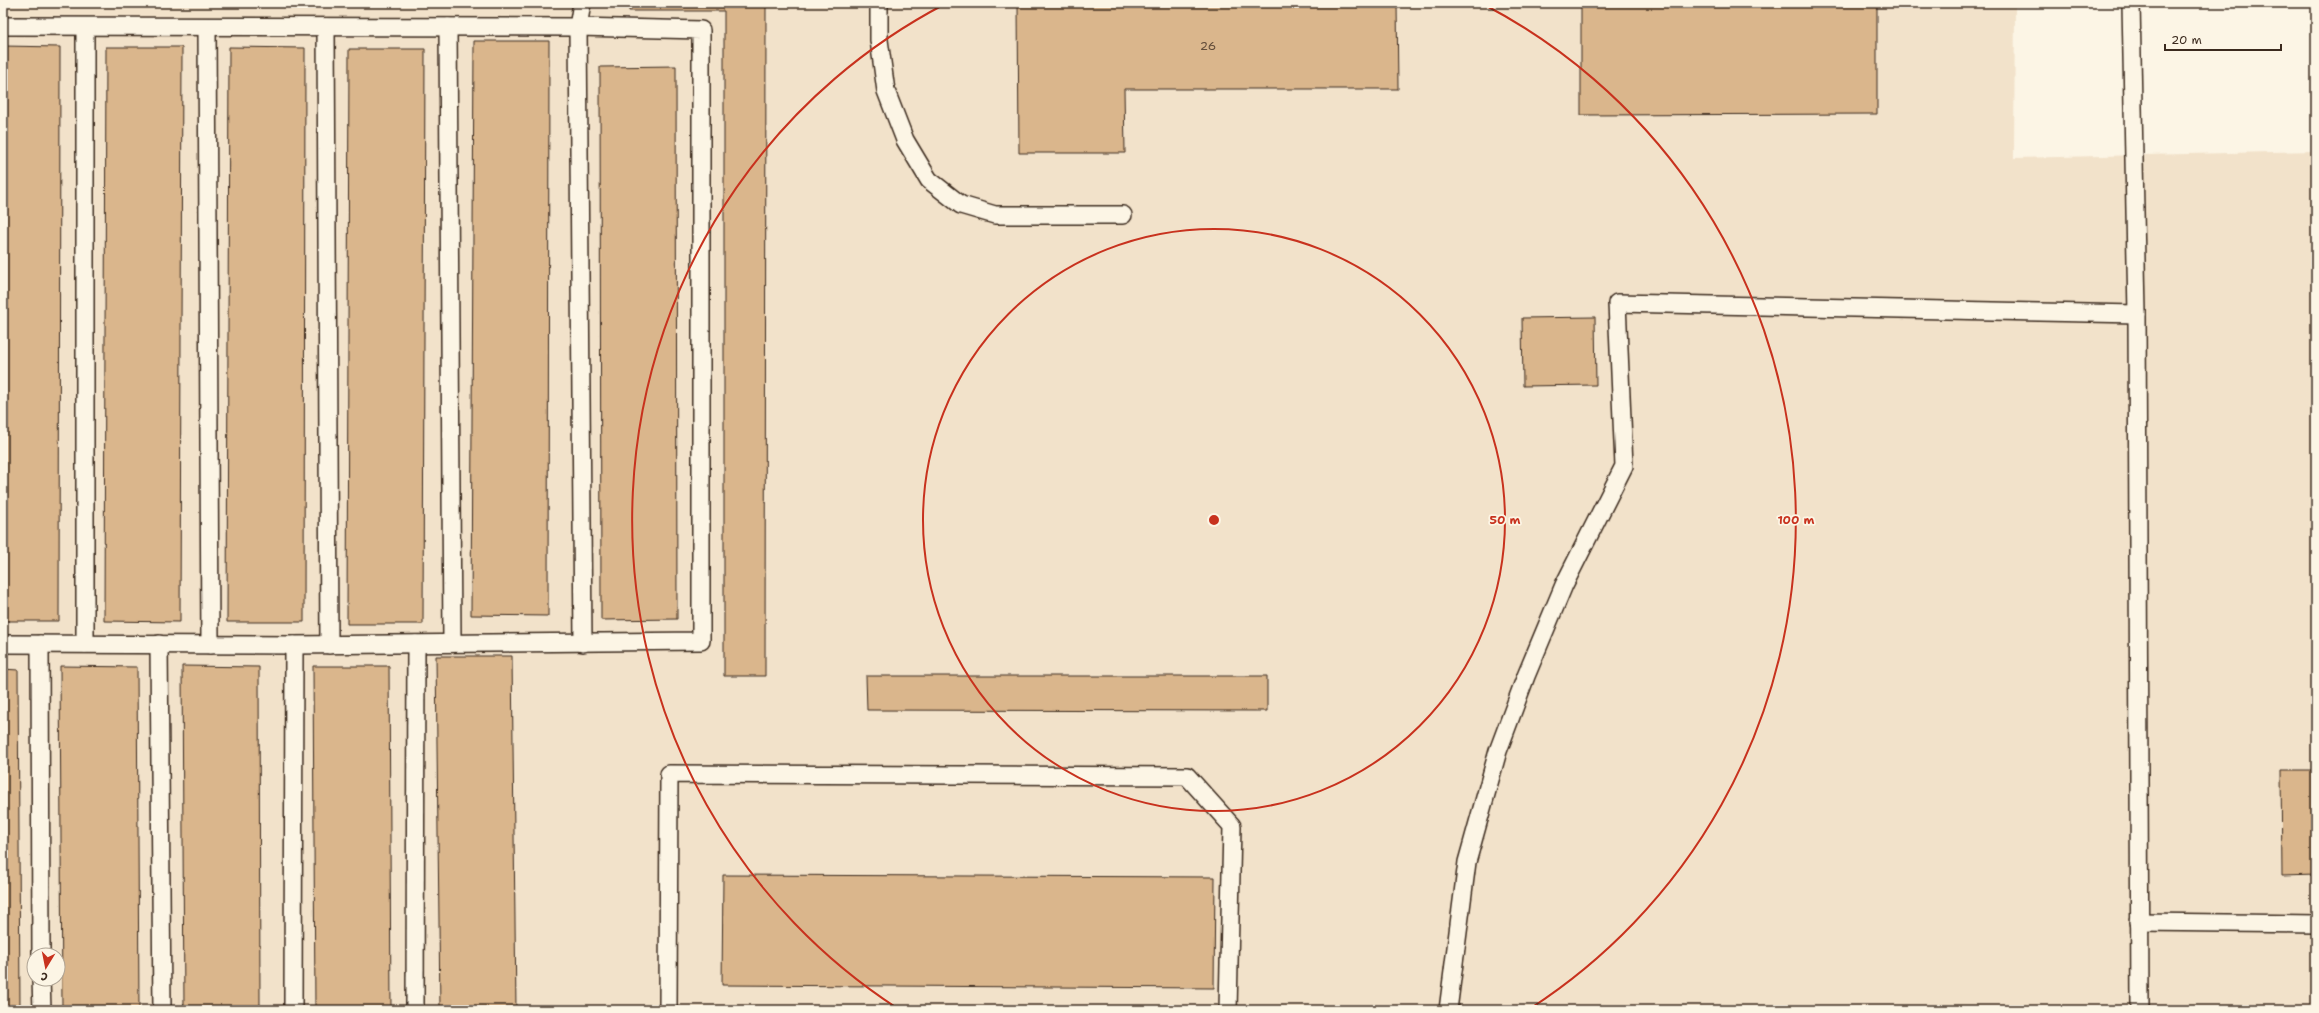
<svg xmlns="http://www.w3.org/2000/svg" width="2319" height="1013" font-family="'Shantell Sans',sans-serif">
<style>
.built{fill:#f2e2ca;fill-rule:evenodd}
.building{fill:#dab68c;stroke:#3b2a1e}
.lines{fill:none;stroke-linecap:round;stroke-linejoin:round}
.service-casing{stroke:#3b2a1e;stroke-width:20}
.service{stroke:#fcf5e5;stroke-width:17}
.ring{fill:none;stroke:#c8321e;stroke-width:2}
.labels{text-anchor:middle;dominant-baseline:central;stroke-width:3.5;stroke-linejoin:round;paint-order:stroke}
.number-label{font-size:12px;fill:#634d3a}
.centre{fill:#c8321e;stroke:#fcf5e5;stroke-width:2}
.ring-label{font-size:12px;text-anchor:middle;font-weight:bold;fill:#c8321e;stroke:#fcf5e5;stroke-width:3.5;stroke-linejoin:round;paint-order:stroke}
</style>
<rect width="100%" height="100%" fill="#fcf5e5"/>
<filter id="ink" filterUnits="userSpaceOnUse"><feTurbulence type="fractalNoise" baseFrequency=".025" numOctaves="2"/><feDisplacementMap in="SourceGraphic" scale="8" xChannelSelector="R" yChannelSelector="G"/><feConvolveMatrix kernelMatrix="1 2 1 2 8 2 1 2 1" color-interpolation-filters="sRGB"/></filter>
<g filter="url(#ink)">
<!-- built -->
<path class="built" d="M3 3H2015L2014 158 2316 151V1010H3ZM34 955H58V979H34Z"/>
<!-- building -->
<g class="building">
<path d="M288 3H502L288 6Z"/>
<path d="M629 3H766L765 676H724V11H629Z"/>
<path d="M1018 3H1397L1398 89H1124L1125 153H1019Z"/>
<path d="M1581 3H1877V114L1581 115Z"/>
<path d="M474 41H549L548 616 471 615Z"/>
<path d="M3 46 60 47 59 621H3Z"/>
<path d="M106 47H182L180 622 104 621Z"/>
<path d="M229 47 305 48 304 622H227Z"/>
<path d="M349 49H425L423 624H347Z"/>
<path d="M676 66 677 619 601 620 600 67Z"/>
<path d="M1595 317 1596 385 1523 386 1522 318Z"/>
<path d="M436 656H512L516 1010H440Z"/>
<path d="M60 666 137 667 139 1010H62Z"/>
<path d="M182 666 259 667 260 1010H184Z"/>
<path d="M313 666H389L391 1010H315Z"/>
<path d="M3 669 18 670 20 1010H3Z"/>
<path d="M866 676H1267V711L867 710Z"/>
<path d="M2281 770H2316V875L2282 876Z"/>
<path d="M723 875 1215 877 1214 988 722 985Z"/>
</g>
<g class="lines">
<!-- service casing -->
<g class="service-casing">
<g id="service">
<path d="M582 3 578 27 583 643"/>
<path d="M879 3V40L886 91 905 140 929 180 961 205 995 215H1123"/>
<path d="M2131 3 2137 314 2140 1010"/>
<path d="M3 26 578 27 701 30V641L294 645 3 644"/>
<path d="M85 27V644"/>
<path d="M207 27 210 645"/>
<path d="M326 27 329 645"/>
<path d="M448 27 452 643"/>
<path d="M40 644 41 955"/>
<path d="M159 644 162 1010"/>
<path d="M2139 922 2316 924"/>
<path d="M41 979 42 1010"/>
<path d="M293 1010 294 645"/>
<path d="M415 1010 416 644"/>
<path d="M668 1010 669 774 1187 776 1232 826 1228 1010"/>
<path d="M1448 1010 1467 862 1498 751 1526 676 1564 585 1624 466 1617 303 2137 314"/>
</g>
</g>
<!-- service -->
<use href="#service" class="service"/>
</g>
</g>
<!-- distance rings -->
<g class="ring">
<circle cx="1214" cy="520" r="291"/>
<path d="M897 1008A582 582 0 0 1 945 4M1483 4A582 582 0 0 1 1531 1008"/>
</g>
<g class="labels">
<!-- number labels -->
<g class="number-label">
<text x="1208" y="46">26</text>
</g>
</g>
<circle cx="1214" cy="520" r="6" class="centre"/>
<g class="ring-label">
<text x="1505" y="524">50 m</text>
<text x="1796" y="524">100 m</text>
</g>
<!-- margin -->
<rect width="2319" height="1013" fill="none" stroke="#fcf5e5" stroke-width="16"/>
<rect x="8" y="8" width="2303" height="997" fill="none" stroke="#3b2a1e" stroke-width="1.5" filter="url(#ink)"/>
<!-- north arrow -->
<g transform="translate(46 967) rotate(190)"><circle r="19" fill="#fcf5e5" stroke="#afa495"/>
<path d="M0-3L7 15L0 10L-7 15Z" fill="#c8321e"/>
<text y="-6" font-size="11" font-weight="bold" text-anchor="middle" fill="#3b2a1e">С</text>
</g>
<!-- scale -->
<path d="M2165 44v6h116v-6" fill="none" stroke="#3b2a1e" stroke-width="2"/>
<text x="2171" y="44" font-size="12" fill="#3b2a1e" stroke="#fcf5e5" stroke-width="3" paint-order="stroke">20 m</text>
</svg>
